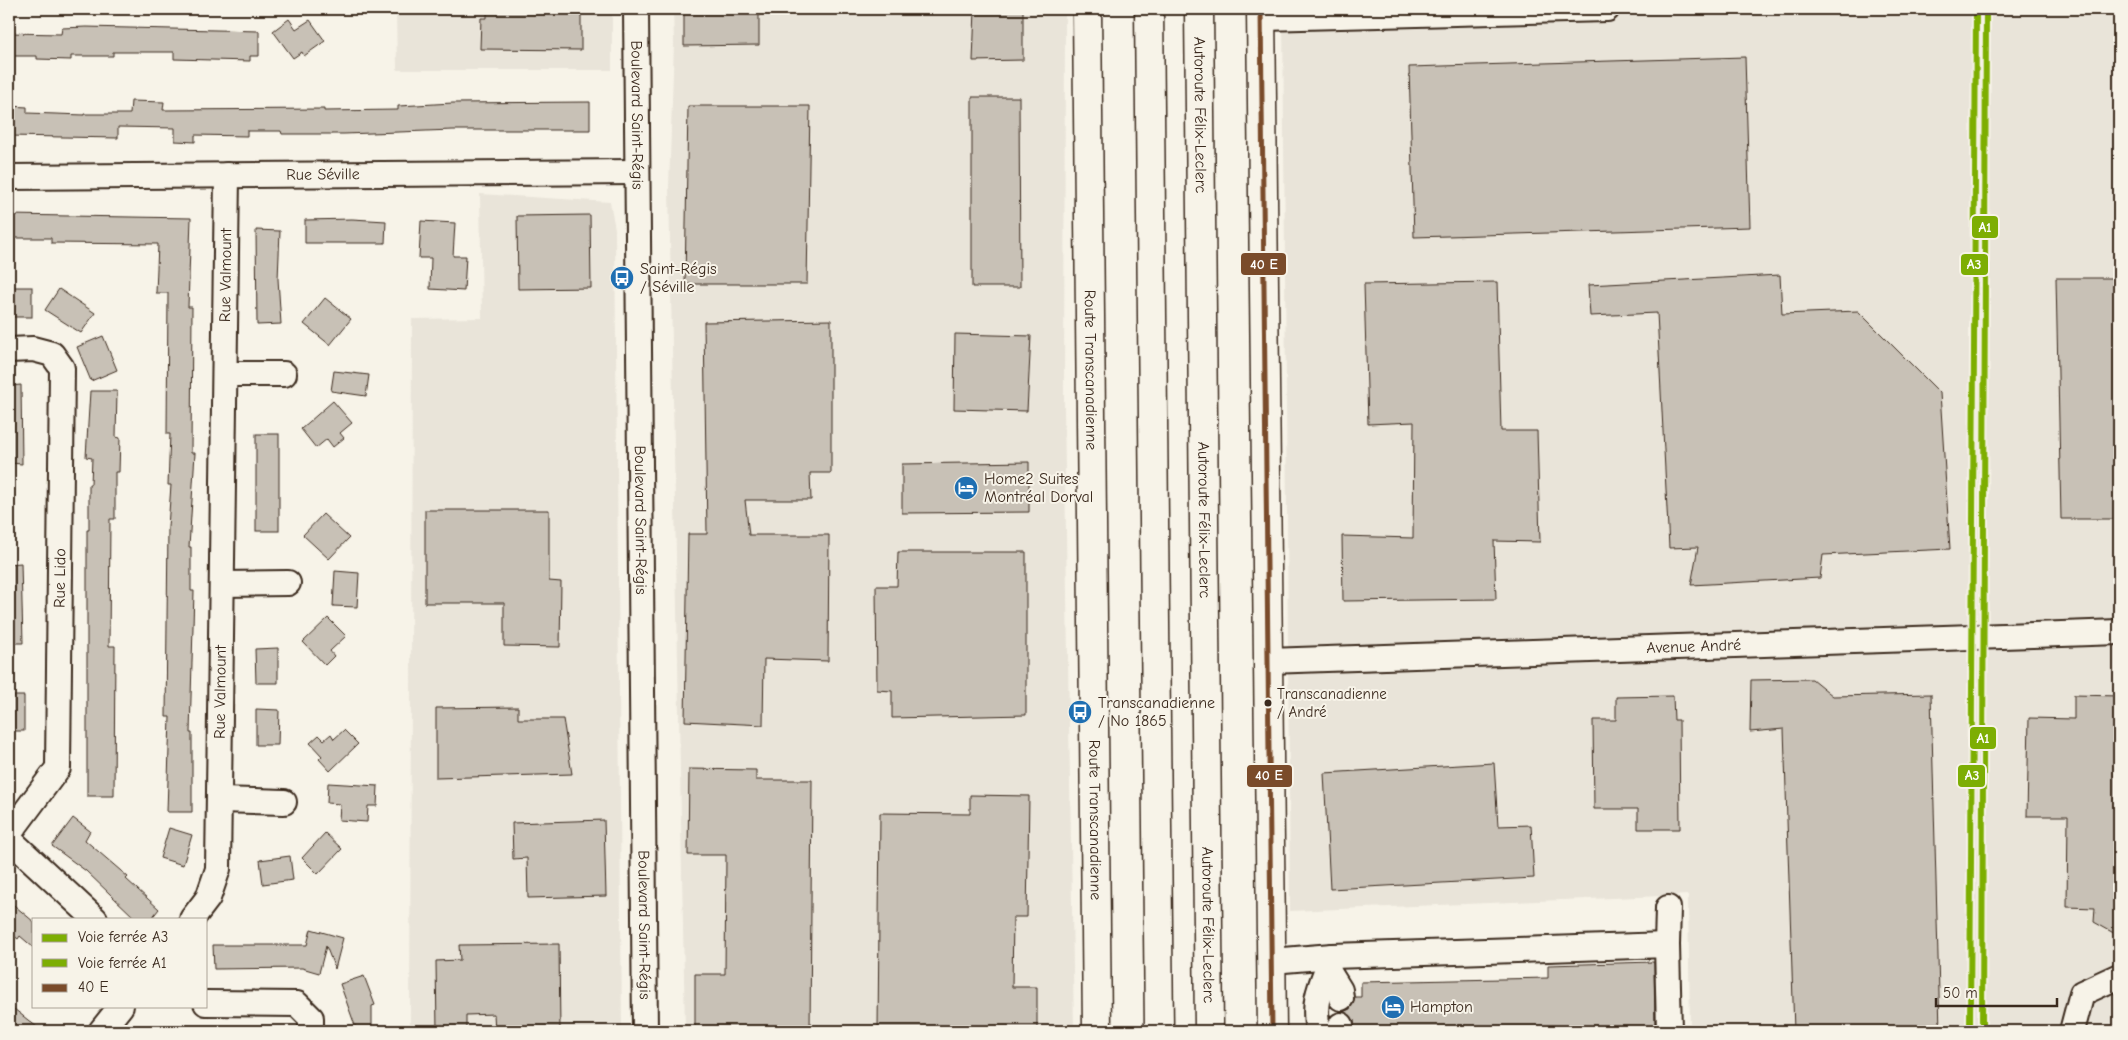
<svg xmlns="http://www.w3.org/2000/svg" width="2128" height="1040" font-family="'Comic Neue',sans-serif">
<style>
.built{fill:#e9e4d9}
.building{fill:#c8c1b6;stroke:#3b2a1e}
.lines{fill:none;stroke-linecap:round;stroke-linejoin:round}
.minor-casing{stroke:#3b2a1e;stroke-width:28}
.major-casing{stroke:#3b2a1e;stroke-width:31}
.highway-casing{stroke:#3b2a1e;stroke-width:31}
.minor{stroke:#f7f3e8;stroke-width:24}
.major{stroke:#f7f3e8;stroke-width:28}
.highway{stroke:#f7f3e8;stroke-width:28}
.bus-1-casing{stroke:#f7f3e8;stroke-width:9}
.bus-1{stroke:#7a4b2a;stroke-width:5}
.rail-1-casing{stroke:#f7f3e8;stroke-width:10}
.rail-2-casing{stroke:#f7f3e8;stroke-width:10}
.rail-1{stroke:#7dae03;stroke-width:6}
.rail-2{stroke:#7dae03;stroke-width:6}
.bus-dot{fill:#3b2a1e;stroke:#f7f3e8;stroke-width:2}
.labels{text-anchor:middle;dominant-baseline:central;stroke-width:4;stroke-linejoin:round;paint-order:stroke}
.bus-label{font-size:15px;fill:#3b2a1e;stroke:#f7f3e8;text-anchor:start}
.street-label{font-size:16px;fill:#3b2a1e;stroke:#f7f3e8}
.poi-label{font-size:16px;fill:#3b2a1e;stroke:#f7f3e8;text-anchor:start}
.line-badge{stroke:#f7f3e8;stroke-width:2}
.badge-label{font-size:14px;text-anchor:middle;font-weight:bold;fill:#fff}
</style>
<rect width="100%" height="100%" fill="#f7f3e8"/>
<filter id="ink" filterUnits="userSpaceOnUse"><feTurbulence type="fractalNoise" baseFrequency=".02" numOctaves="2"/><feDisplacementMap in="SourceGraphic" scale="10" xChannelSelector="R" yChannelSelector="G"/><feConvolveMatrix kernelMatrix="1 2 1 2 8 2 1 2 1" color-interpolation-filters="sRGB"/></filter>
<g filter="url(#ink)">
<!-- built -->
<g class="built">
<path d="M396 9H612V70H397Z"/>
<path d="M673 9H1065L1064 408 1074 1031H685L669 187 674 43Z"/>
<path d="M1283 9H2119V1031H1690L1688 895 1290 911Z"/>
<path d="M480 194 610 202 615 229 622 1031H410L412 319 482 318Z"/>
</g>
<!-- building -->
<g class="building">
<path d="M487 9H581V50L480 49 481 18H487Z"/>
<path d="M684 9H759V45L684 46Z"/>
<path d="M975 9H1023V60L973 61Z"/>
<path d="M289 19 296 29 310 20 325 41 304 56 302 52 293 58 273 31Z"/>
<path d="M86 27 259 31V56H250V61L174 59V52H113V56H71V60L37 59V56H9V33L61 34 62 28Z"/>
<path d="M1745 57 1750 227 1414 237 1409 67Z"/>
<path d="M972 97H1019L1020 287H972Z"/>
<path d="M131 101 164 102 163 110 324 109V111L398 110V106L453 103 590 102V130H453L344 134H282L281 131H247V136L195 135V142L175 141V128L118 127V138L9 136V106L27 107V113L84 115V114H130Z"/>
<path d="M688 106H810L807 284H685Z"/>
<path d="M9 215 191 218 188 307H192L191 453H195L189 547H191V591H194L190 733H192V812H167L170 717H166L168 527 171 485H168L170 434H167L168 293H156L158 244 51 243V238H9Z"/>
<path d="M590 215 591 288 518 289 517 216Z"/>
<path d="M352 219 386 221 385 243H305V220Z"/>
<path d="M421 221 455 223 453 256H466L464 291 430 289 431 258H419Z"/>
<path d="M256 230 280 231 278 279 281 324 257 325Z"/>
<path d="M1780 275 1782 314 1858 311 1940 393 1950 549 1823 555 1820 578 1691 585 1698 547 1669 548 1657 313 1590 316 1588 285Z"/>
<path d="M2056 278H2119V519H2061Z"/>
<path d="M1497 282 1501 431H1537L1540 542 1494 541 1496 599 1343 601 1342 536 1413 538 1414 422 1368 424 1364 284Z"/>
<rect x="9" y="287" width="23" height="30"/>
<path d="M59 289 95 313 81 333 45 310Z"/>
<path d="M325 298 351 319 330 345 304 324Z"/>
<path d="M831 320V473H810L811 500H745L749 535H829L828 661 764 659 763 725 685 721 688 534H707L704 322Z"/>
<path d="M955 334 1031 336 1027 411 954 409Z"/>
<path d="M103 336 117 370 91 381 77 347Z"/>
<path d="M334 371 369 375 366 396 331 391Z"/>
<path d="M21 385 22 464 9 463V386Z"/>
<path d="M90 391H117L116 437 120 438 119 472H115V519H110L109 646H115L114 796H87V530H89V484H91L92 458 86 457Z"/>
<path d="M333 401 352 423 340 433 344 438 333 447 327 439 316 448 301 429Z"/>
<rect x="256" y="434" width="23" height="97"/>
<path d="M1029 462V512L902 513V464Z"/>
<path d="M425 510H549V581L561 582 560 647 504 646V603H425Z"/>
<path d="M323 514 349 538 329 559 303 535Z"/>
<path d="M898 552H1026V715L892 718V691L877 690 876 586H897Z"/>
<path d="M21 563 23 643H9V564Z"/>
<path d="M335 571 359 573 357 607 333 606Z"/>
<path d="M328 618 346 636 330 651 334 656 325 665 303 642Z"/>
<path d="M278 648V683H256L255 649Z"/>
<path d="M1812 679 1833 696 1931 694 1940 1031H1794L1784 729 1750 732 1751 680Z"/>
<path d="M2074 695 2119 696V936L2094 922 2095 908 2067 907 2068 816H2027L2029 718 2074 719Z"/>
<rect x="9" y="696" width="15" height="35"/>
<path d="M1673 696 1674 720H1679L1680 829H1638V809H1594L1593 720H1616V697Z"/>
<path d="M518 707V719H563L572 774 436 778V708Z"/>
<path d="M256 709 279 710 278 745H256Z"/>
<path d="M344 730 358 744 330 771 319 759 322 756 310 743 319 735 324 740 331 734 334 739Z"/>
<path d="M1494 763 1498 826 1531 825 1534 878 1330 889 1324 773Z"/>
<path d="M689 769 756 770V780H812L810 1031H695V974H725L726 855H688Z"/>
<path d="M328 783 378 786 377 806H368L367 822 339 820 340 804 327 803Z"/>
<path d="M970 795 1029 796 1027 917H1013L1012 987H1037V1031H878L880 813 970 814Z"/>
<path d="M73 818 90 831 85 840 128 877 126 879 159 909 151 919H136L86 871 52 846Z"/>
<path d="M604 820 606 896 528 898 527 858 513 859 512 823Z"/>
<path d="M169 828 192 835 183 865 160 858Z"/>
<path d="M325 833 342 849 318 874 302 858Z"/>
<path d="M290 856 293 880 263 884 260 860Z"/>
<path d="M9 901 34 922V948L20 936 18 939 9 932Z"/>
<path d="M311 929 343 938 335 969 326 946 319 973 302 968 214 969 213 945H307Z"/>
<path d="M559 944 560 1031H495L494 1014 466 1015V1031H437L436 961 460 960 459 945Z"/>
<path d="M1654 962 1655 1031H1354V1020L1343 1012 1350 1009 1355 997H1361V982L1548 978V965Z"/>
<path d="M364 976 375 1005 372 1006V1031H357L340 984Z"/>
<path d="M9 1005 42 1031H9Z"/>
</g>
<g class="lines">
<!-- minor casing -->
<g class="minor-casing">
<g id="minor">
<path id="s1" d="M636 9 645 1031"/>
<path d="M1262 18 1607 9"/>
<path id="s2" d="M9 177 637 172"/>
<path d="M9 350 33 349 52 354 62 368 58 768 9 834"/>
<path d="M225 374H284"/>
<path d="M222 584 288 583"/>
<path id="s3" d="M1268 661 2119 632"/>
<path d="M220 800 284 802"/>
<path d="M9 839 95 919"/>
<path id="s4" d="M192 919 208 898 218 869 227 175"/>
<path d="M1667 945 1668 908"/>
<path d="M1272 961 1332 956 1667 945 1669 1031"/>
<path d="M1327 969 1340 990 1341 998"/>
<path d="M206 1003 297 1004 311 1018V1031"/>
<path d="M101 1031 121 1006"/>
<path d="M1318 1031C1312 999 1321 986 1332 956"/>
<path d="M1340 1031 1341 1025"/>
<path d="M2072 1031 2082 993 2119 976"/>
</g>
</g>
<!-- major casing -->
<g class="major-casing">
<g id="major">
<path id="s5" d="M1087 9 1097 1031"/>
<path d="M1261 9 1272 1031"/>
</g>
</g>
<!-- highway casing -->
<g class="highway-casing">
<g id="highway">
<path d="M1149 9 1159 1031"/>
<path id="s6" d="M1199 9 1209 1031"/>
</g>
</g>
<!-- minor -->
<use href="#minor" class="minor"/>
<!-- major -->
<use href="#major" class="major"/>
<!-- highway -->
<use href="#highway" class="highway"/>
<!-- bus-1 casing -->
<g class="bus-1-casing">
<path id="bus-1" d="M1261 9 1272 1031"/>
</g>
<!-- bus-1 -->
<use href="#bus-1" class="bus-1"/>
<!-- rail-1 casing -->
<g class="rail-1-casing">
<path id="rail-1" d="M1970 1031 1976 9"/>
</g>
<!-- rail-2 casing -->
<g class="rail-2-casing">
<path id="rail-2" d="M1982 1031 1986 9"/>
</g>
<!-- rail-1 -->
<use href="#rail-1" class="rail-1"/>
<!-- rail-2 -->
<use href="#rail-2" class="rail-2"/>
</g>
</g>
<!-- icons -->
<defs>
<g id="bus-disc" transform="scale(1.25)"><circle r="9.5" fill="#1f6fb2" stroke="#f7f3e8"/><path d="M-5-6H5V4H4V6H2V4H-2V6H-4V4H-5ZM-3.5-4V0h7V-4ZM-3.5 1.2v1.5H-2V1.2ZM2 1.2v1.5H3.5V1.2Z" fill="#fff"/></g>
<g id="hotel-disc" transform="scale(1.25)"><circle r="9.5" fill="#1f6fb2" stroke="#f7f3e8"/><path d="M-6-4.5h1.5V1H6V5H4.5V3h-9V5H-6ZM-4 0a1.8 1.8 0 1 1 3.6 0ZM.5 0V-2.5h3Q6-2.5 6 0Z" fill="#fff"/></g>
</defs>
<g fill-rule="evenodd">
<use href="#bus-disc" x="622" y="278"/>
<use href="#hotel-disc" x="966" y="488"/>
<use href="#bus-disc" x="1080" y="712"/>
<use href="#hotel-disc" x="1393" y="1007"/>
</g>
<!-- markers -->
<circle class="bus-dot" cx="1268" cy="703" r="4.5"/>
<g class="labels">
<!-- bus labels -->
<g class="bus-label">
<text x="1277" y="694">Transcanadienne<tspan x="1277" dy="18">/ André</tspan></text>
</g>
<!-- street labels -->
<g class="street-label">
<text stroke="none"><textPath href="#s1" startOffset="106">Boulevard Saint-Régis</textPath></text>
<text stroke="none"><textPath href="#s6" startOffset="106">Autoroute Félix-Leclerc</textPath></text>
<text stroke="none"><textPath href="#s2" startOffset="314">Rue Séville</textPath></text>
<text stroke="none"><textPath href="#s4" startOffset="651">Rue Valmount</textPath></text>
<text stroke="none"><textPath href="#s5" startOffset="361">Route Transcanadienne</textPath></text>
<text stroke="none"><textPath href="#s1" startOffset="511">Boulevard Saint-Régis</textPath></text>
<text stroke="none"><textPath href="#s6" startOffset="511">Autoroute Félix-Leclerc</textPath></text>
<text transform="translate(60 578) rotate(-89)">Rue Lido</text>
<text stroke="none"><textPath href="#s3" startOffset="426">Avenue André</textPath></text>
<text stroke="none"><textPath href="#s4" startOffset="234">Rue Valmount</textPath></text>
<text stroke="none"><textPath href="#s5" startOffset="811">Route Transcanadienne</textPath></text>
<text stroke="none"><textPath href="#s1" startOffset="916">Boulevard Saint-Régis</textPath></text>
<text stroke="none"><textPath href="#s6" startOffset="916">Autoroute Félix-Leclerc</textPath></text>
</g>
<!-- poi labels -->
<g class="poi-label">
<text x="640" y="269">Saint-Régis<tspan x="640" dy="18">/ Séville</tspan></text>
<text x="984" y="479">Home2 Suites<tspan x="984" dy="18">Montréal Dorval</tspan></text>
<text x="1098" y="703">Transcanadienne<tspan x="1098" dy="18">/ No 1865</tspan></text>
<text x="1410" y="1007">Hampton</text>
</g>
</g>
<g class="line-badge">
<rect x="1971" y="215" width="28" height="24" rx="5" fill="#7dae03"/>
<rect x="1240" y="252" width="47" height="24" rx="5" fill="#7a4b2a"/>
<rect x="1960" y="253" width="29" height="23" rx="5" fill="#7dae03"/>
<rect x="1969" y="726" width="28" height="24" rx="5" fill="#7dae03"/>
<rect x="1246" y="764" width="47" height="24" rx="5" fill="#7a4b2a"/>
<rect x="1957" y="764" width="29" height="24" rx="5" fill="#7dae03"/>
</g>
<g class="badge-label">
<text x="1985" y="232">A1</text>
<text x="1264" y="269">40 E</text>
<text x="1974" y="269">A3</text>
<text x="1983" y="743">A1</text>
<text x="1269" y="780">40 E</text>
<text x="1972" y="780">A3</text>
</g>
<!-- margin -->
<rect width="2128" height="1040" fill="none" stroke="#f7f3e8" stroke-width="30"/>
<rect x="15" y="15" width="2098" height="1010" fill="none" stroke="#3b2a1e" stroke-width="2" filter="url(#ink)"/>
<!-- legend -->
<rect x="32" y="918" width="175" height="90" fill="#f7f3e8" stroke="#aca397"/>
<rect x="42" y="934" width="25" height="8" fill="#7dae03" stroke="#aca397"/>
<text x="78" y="942" font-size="15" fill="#3b2a1e">Voie ferrée A3</text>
<rect x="42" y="959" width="25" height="8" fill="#7dae03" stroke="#aca397"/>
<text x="78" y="968" font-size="15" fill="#3b2a1e">Voie ferrée A1</text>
<rect x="42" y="984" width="25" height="8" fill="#7a4b2a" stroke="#aca397"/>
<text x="78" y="992" font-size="15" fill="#3b2a1e">40 E</text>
<!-- scale -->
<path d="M1936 998v8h121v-8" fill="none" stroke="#3b2a1e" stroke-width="2.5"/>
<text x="1943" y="998" font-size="15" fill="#3b2a1e" stroke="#f7f3e8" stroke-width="4" paint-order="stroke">50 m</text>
</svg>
